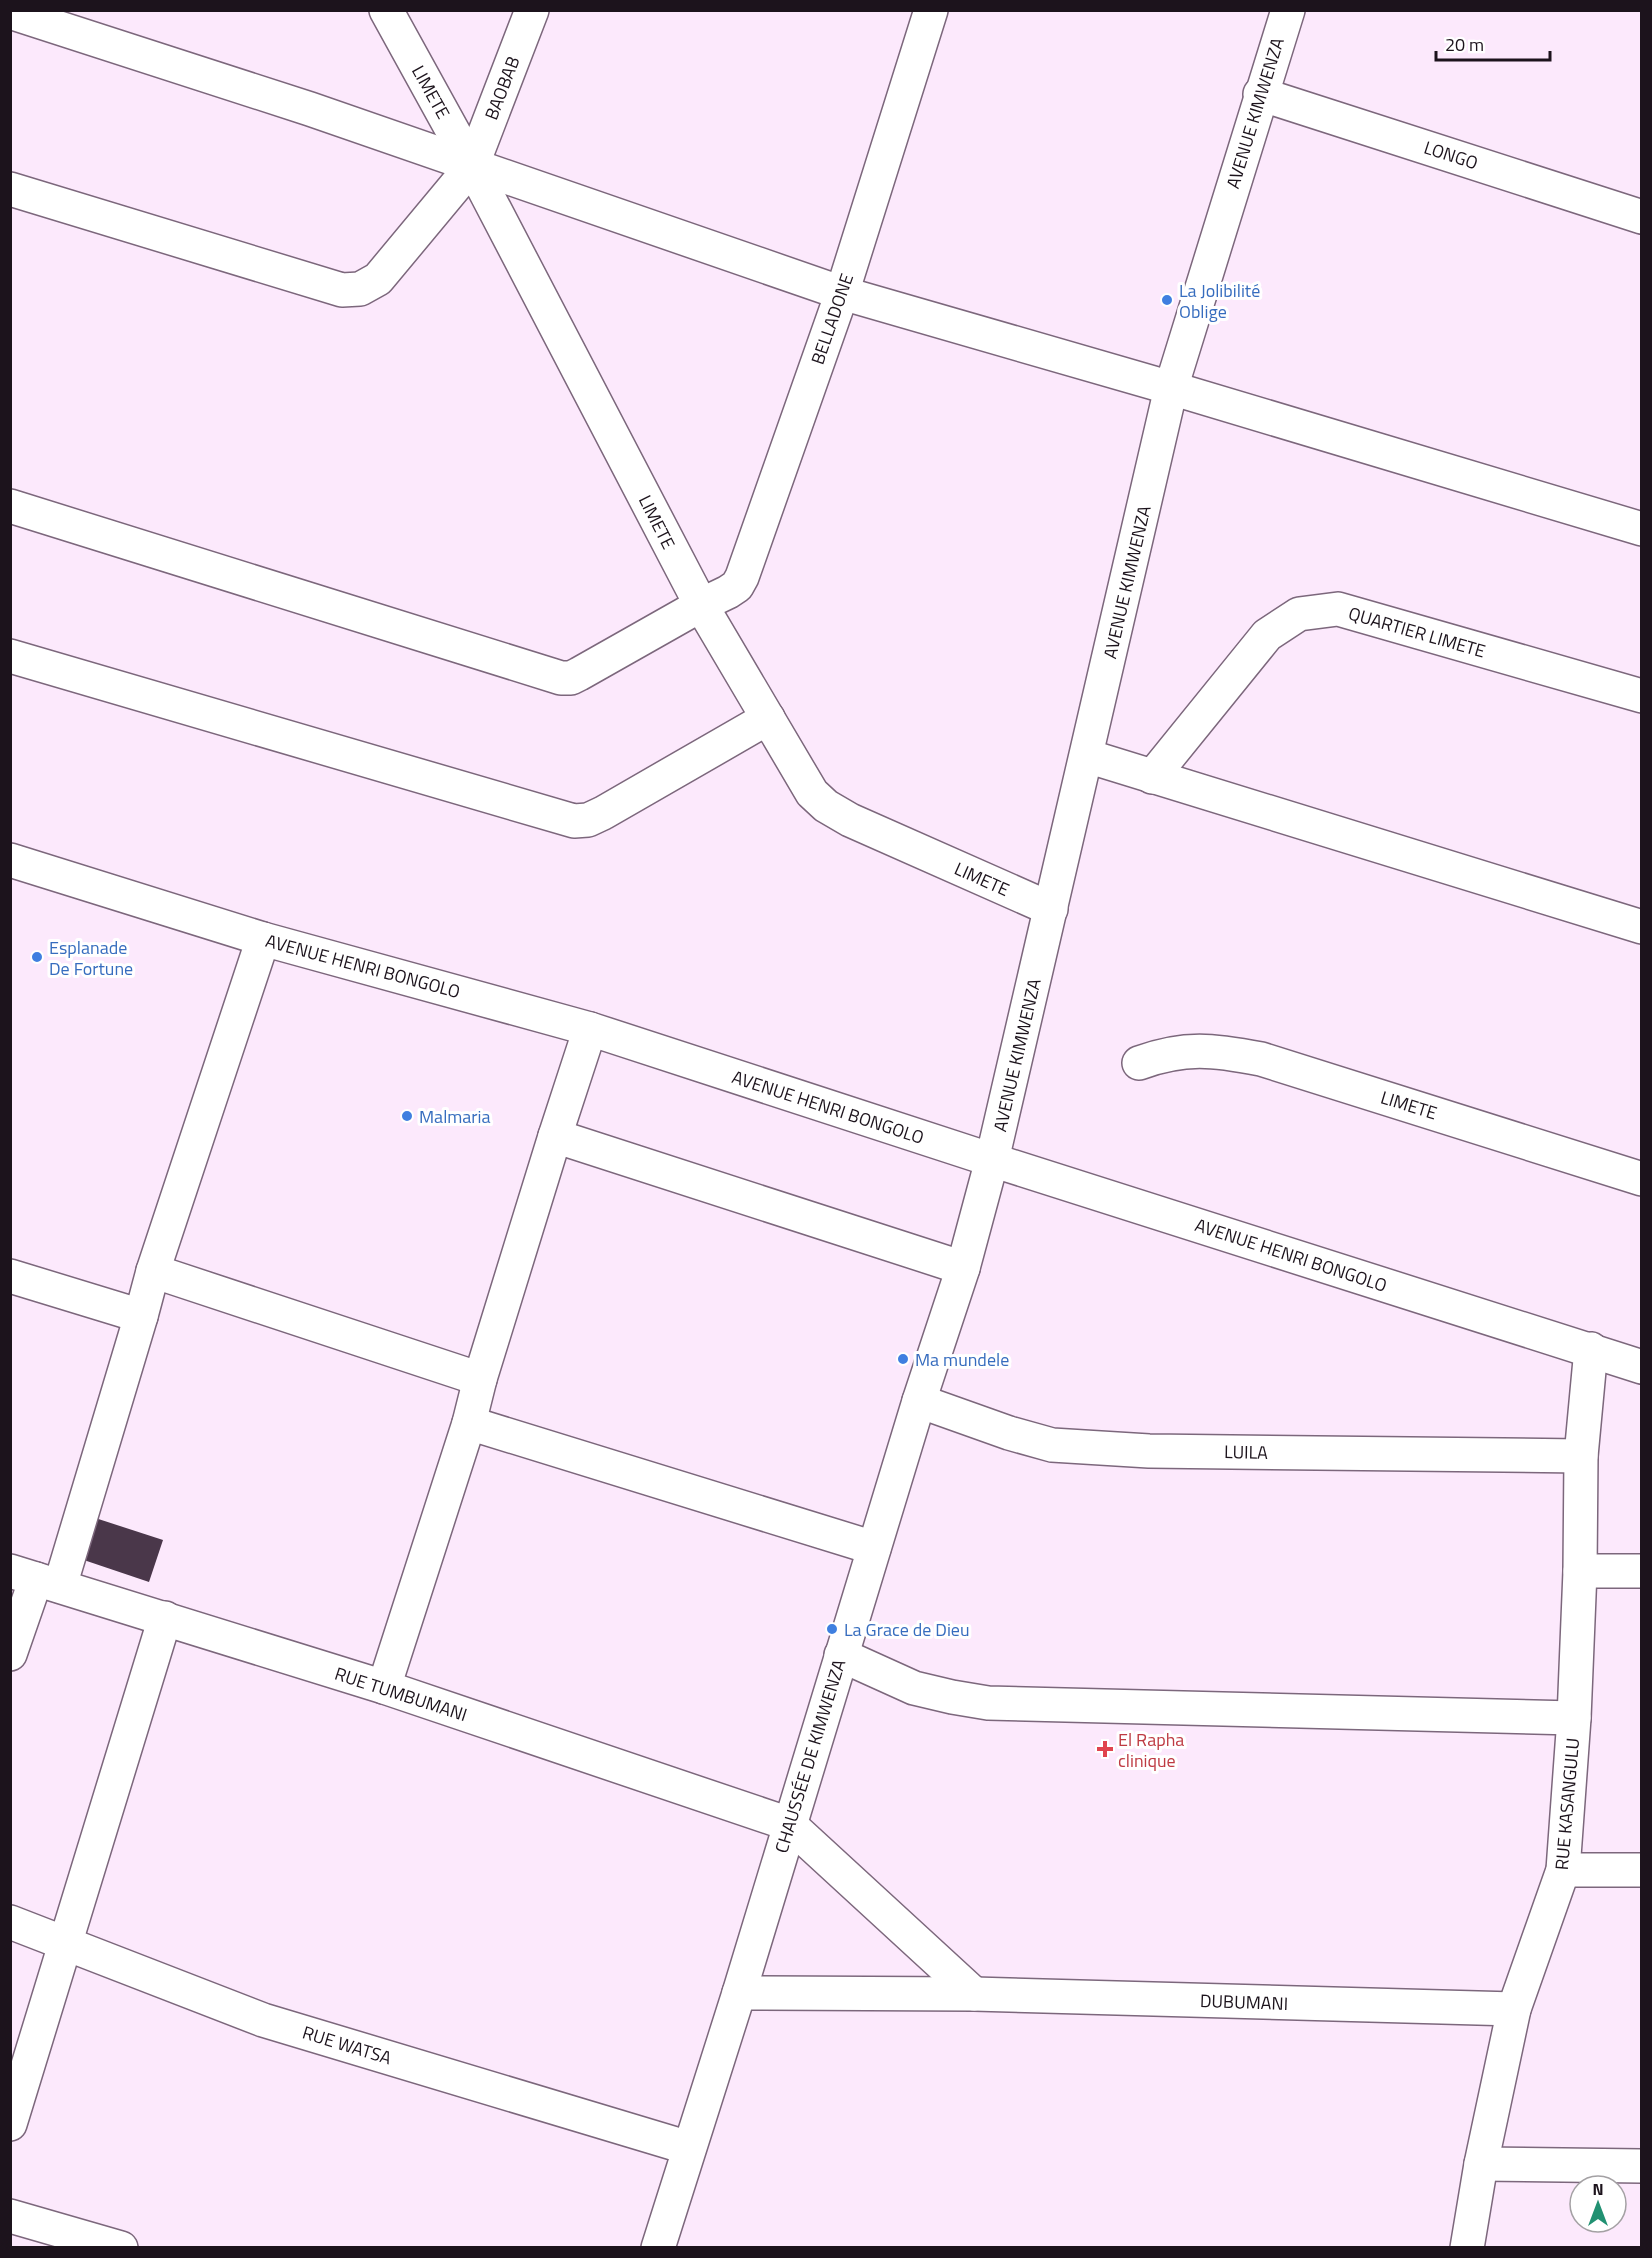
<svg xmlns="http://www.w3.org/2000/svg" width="1652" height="2258" font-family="'Titillium Web',sans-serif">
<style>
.building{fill:#4a374a}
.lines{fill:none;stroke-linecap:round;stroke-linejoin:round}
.minor-casing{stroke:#7c677c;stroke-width:36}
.minor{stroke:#fff;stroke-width:33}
.shop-dot{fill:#3f7fe0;stroke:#fff;stroke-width:2}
.health-dot{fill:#e0444e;stroke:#fff;stroke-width:2}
.labels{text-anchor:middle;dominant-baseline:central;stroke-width:6;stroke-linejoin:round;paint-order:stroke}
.street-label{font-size:18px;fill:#1c131c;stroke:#fff}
.shop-label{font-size:18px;fill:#366cbe;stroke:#fff;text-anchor:start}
.health-label{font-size:18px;fill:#be3a42;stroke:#fff;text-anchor:start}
</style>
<rect width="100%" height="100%" fill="#fce9fc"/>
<!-- building -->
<path class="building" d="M83 1514 163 1540 149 1582 69 1555Z"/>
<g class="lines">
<!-- minor casing -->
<g class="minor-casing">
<g id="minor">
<path d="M386 10 472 166 701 605 812 793 826 806 850 820 1051 909"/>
<path d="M10 12 310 109 842 293 1171 388 1642 529"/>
<path d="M1260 94 1642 217"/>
<path d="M10 189 342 290 360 289 378 279 472 166 532 10"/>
<path d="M10 506 561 678H571L579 674 701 605 728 592 737 586 742 577 842 293 931 10"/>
<path d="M10 656 574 821 588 820 603 813 768 718"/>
<path d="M1087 756 1642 927"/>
<path d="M1152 777 1267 635 1299 614 1338 609 1642 696"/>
<path d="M10 860 263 939 590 1029 992 1160 1642 1367"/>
<path d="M1139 1063C1185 1046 1214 1050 1261 1059L1642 1179"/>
<path d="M555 1136 963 1268"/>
<path d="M153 1271 480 1379"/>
<path d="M10 1276 141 1316"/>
<path d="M919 1401 1009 1433 1052 1445 1149 1451 1581 1456"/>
<path d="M469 1423 874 1548"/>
<path d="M10 1571 384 1687 789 1824 974 1994"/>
<path d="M1580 1571H1642"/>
<path d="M60 1586 141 1316 153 1271 263 939"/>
<path d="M10 1654 36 1579"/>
<path d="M841 1655 914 1688 952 1697 988 1703 1574 1718"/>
<path d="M384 1687 469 1423 480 1379 555 1136 590 1029"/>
<path d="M1563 1870H1642"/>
<path d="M10 1922 263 2020 689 2148"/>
<path d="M739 1993 974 1994 1514 2009"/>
<path d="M10 2124 165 1618"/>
<path d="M1481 2164 1642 2166"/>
<path d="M10 2216 121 2248"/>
<path d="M658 2248 739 1993 919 1401 963 1268 992 1160 1171 388 1288 10"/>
<path d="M1467 2248 1481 2164 1514 2009 1563 1870 1574 1718 1580 1571 1581 1456 1591 1349"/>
</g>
</g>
<!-- minor -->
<use href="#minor" class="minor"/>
</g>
<!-- markers -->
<g class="shop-dot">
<circle cx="1167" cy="300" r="6"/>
<circle cx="37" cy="957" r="6"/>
<circle cx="407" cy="1116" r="6"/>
<circle cx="903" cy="1359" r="6"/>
<circle cx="832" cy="1629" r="6"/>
</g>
<path class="health-dot" d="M1102 1740h6v6h6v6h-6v6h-6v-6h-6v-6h6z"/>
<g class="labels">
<!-- street labels -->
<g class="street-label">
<text transform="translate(502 88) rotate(-69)">BAOBAB</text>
<text transform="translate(431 92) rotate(61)">LIMETE</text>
<text transform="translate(1255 113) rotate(-73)">AVENUE KIMWENZA</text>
<text transform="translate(1451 155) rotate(18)">LONGO</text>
<text transform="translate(832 319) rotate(-71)">BELLADONE</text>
<text transform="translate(657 522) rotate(63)">LIMETE</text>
<text transform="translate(1127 582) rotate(-77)">AVENUE KIMWENZA</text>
<text transform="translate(1417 632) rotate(16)">QUARTIER LIMETE</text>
<text transform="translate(982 879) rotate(24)">LIMETE</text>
<text transform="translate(363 966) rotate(15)">AVENUE HENRI BONGOLO</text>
<text transform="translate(1017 1055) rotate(-77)">AVENUE KIMWENZA</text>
<text transform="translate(1409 1105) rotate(17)">LIMETE</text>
<text transform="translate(828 1107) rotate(18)">AVENUE HENRI BONGOLO</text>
<text transform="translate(1291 1255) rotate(18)">AVENUE HENRI BONGOLO</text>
<text transform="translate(1246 1452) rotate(1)">LUILA</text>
<text transform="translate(401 1694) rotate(18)">RUE TUMBUMANI</text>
<text transform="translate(810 1756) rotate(-73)">CHAUSSÉE DE KIMWENZA</text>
<text transform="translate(1567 1804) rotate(-85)">RUE KASANGULU</text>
<text transform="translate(1244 2002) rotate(2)">DUBUMANI</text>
<text transform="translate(347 2045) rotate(17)">RUE WATSA</text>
</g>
<!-- shop labels -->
<g class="shop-label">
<text x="1179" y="290">La Jolibilité<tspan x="1179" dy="21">Oblige</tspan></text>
<text x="49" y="947">Esplanade<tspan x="49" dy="21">De Fortune</tspan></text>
<text x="419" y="1116">Malmaria</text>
<text x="915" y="1359">Ma mundele</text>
<text x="844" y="1629">La Grace de Dieu</text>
</g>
<!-- health labels -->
<g class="health-label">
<text x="1118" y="1739">El Rapha<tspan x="1118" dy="21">clinique</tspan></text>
</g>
</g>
<!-- border -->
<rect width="1652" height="2258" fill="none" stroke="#1c131c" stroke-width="24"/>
<!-- north arrow -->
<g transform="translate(1598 2204)"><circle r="28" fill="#ffffff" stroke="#a4a1a4" stroke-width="1.5"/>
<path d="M0-4.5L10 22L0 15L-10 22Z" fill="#219172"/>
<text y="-9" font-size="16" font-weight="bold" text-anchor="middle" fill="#1c131c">N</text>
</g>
<!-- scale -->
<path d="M1436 51v9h114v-9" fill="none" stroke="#1c131c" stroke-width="3"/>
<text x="1445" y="51" font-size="18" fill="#1c131c" stroke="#ffffff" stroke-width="4.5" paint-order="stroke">20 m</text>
</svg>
